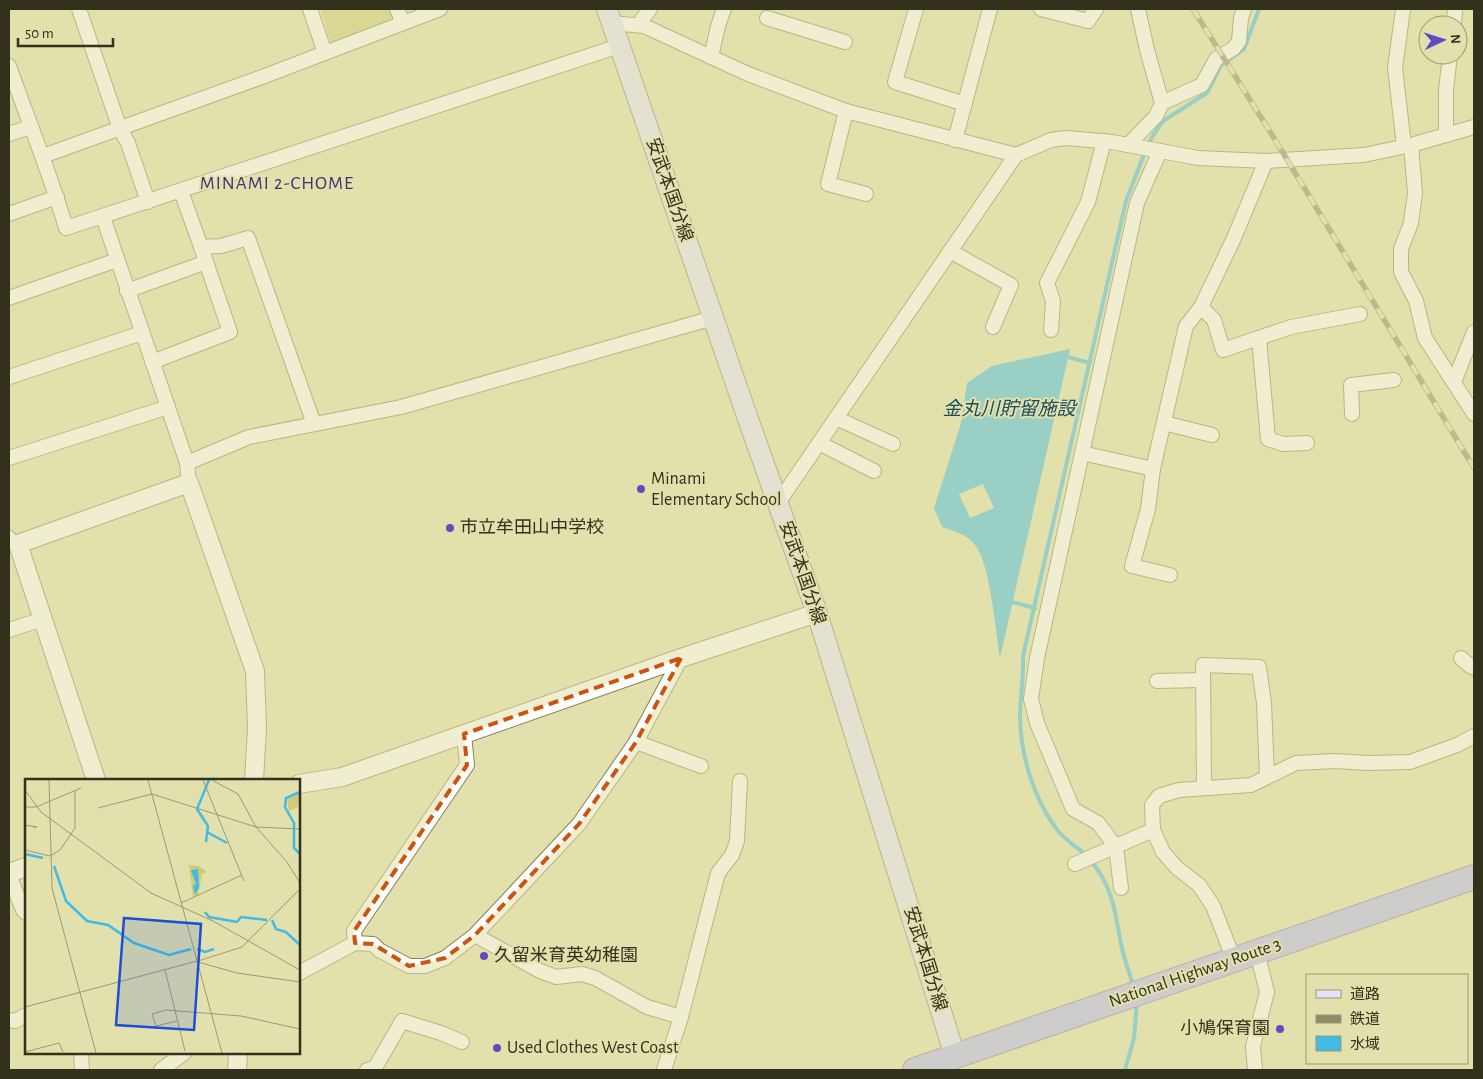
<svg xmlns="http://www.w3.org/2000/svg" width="1483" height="1079" font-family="'Alegreya Sans','Noto Sans JP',sans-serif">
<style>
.green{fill:#d0cb77}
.water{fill:#40bbe5;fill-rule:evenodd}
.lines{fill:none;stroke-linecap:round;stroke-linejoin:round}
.stream{stroke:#40bbe5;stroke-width:4}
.minor-casing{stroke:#868353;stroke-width:16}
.tertiary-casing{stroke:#868353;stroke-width:20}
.secondary-casing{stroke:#868353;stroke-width:22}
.trunk-casing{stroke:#7e7ba7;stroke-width:26}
.minor{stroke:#fff;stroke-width:14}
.tertiary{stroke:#fff;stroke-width:18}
.secondary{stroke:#e5e3fb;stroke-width:20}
.trunk{stroke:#b8b6f4;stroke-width:24}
.rail-casing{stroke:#8e8c67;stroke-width:5.5}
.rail{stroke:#e2e0ac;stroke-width:4;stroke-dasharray:11;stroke-linecap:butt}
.marked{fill:none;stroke:#cd530e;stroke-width:4;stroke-dasharray:10 6;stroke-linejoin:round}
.poi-dot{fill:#5f4bc3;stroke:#e2e0ac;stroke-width:2}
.labels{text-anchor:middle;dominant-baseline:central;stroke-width:4;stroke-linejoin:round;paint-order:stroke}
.street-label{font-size:18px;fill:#32311c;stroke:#e2e0ac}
.poi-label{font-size:18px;fill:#32311c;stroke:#e2e0ac;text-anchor:start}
.neighbourhood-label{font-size:19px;letter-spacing:1px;fill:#3d3672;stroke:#e2e0ac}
.water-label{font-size:19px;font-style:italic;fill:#1a4c5e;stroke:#e2e0ac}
.inset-river{fill:none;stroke:#40bbe5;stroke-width:2.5}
.inset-road{fill:none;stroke:#9c9a72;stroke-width:1}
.view{fill:#1d4ed8;fill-opacity:0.15;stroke:#1d4ed8;stroke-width:2.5}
.inset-edge{fill:none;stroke:#32311c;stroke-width:2.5}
</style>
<rect width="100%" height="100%" fill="#e2e0ac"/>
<!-- green -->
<path class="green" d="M321 9H392L397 27 332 47Z"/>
<!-- water -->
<path class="water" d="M1070 349 1000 658C996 634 990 562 975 545 966 534 955 531 942 527L934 508 961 423 967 383 992 366ZM983 484 994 508 970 518 959 494Z"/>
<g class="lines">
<!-- stream -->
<g class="stream">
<path d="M1148 145 1152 137 1163 121 1207 93 1221 65 1244 49 1259 9"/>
<path d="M1068 357 1090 363"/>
<path d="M1012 602 1035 608"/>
<path d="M1087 856C1076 846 1063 839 1055 827 1033 796 1021 756 1020 718 1020 697 1024 677 1023 656L1126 201 1145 152"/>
<path d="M1091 861C1113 887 1115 912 1121 944 1124 958 1129 972 1133 985"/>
<path d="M1125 1070 1134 1038 1137 1002"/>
</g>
<!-- minor casing -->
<g class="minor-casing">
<g id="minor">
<path d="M79 9 120 129 128 143 148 202"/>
<path d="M310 9 325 53"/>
<path d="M397 9 403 23"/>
<path d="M916 9 895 82 965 104"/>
<path d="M1041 9 1088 21 1096 9"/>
<path d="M1138 9 1147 50 1162 103"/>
<path d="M1403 9 1395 68 1404 146"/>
<path d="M767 18 845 42"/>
<path d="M611 23 644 26 748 74 846 111 1016 155"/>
<path d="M638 25 650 9"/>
<path d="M1454 25 1455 9"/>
<path d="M711 57 718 26 724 9"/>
<path d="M9 66C28 120 50 173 66 228L619 46"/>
<path d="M846 111 828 184 866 194"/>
<path d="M9 134 30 127"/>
<path d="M1446 135V90L1450 55"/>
<path d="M955 140 990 9"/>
<path d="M1128 145 1156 116 1162 103 1202 85 1216 59 1234 48 1239 41 1241 18 1244 9"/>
<path d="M1411 145 1415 193 1411 223 1401 249V272L1416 301 1425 338 1474 414"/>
<path d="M43 156 262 77 440 9"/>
<path d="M1266 161 1234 238 1201 307 1214 320 1223 350 1291 327 1360 314"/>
<path d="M181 191 201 247 221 246 248 238 314 424"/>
<path d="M9 214 57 197"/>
<path d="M103 217 187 463 189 483"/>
<path d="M950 251 1011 285 993 327"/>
<path d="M127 291 206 262"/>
<path d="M9 298 117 260"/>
<path d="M1051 330 1053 301 1047 283 1088 202 1104 141"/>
<path d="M1259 338 1268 439 1283 444 1307 443"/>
<path d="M152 362 230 332 201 247"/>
<path d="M9 377 142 333"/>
<path d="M1454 382 1474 332"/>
<path d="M1352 414 1351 385 1394 380"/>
<path d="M836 418 893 444"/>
<path d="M1164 423 1212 435"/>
<path d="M819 443 874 471"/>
<path d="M1082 453 1153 469 1186 326 1201 307"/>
<path d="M9 458 168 407"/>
<path d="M187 463 249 437 401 407 713 318"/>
<path d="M1153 469 1148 509 1132 566 1170 575"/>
<path d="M778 503 1016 155 1051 140 1066 138 1112 142 1198 158 1266 161 1364 155 1411 145 1474 127"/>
<path d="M9 539V538"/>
<path d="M9 630 43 619"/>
<path d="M1461 658 1470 666 1474 668"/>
<path d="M1157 681 1202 680"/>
<path d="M636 742 701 766"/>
<path d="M1204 788 1203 665 1259 667 1264 703 1267 777"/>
<path d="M1075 864 1153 830"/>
<path d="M9 875 23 910 26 913"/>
<path d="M1121 888 1116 847 1098 823 1073 809 1037 723 1031 699 1037 658 1137 203 1160 151"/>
<path d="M475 935 540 971 556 977 582 974 595 978 647 1007 681 1017"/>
<path d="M355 943 354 931 467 765 464 734"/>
<path d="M1234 960 1213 906 1199 885 1177 868 1163 852 1153 830 1152 805 1159 796 1179 790 1251 785 1296 763 1335 761 1368 763 1410 762 1457 745 1474 736"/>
<path d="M299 973 355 943 373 944 379 950 409 966H425L445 958 475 935 579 824 636 742 681 658"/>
<path d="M9 1020 15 1021 26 1015"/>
<path d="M81 1053 82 1070"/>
<path d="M161 1070 184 1053"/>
<path d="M367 1070 375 1068 402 1021 441 1033 462 1042"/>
<path d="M664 1070 681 1017 718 873 732 855 737 841 740 781"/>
<path d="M1255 1070 1253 1046 1267 992 1257 952"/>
</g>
</g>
<!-- tertiary casing -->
<g class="tertiary-casing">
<g id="tertiary">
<path d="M96 780 18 544 189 483 255 671 257 728 254 780"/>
<path d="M299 784 342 777 681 658 817 613"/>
<path d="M9 873 26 867"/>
<path d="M237 1070 238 1053"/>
</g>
</g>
<!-- secondary casing -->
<g class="secondary-casing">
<path id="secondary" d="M607 9 748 419 817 613 955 1056"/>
</g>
<!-- trunk casing -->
<g class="trunk-casing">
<path id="trunk" d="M915 1070 1474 877"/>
</g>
<!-- minor -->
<use href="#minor" class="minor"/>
<!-- tertiary -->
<use href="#tertiary" class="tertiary"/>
<!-- secondary -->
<use href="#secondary" class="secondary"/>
<!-- trunk -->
<use href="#trunk" class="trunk"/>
<!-- rail casing -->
<g class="rail-casing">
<path id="rail" d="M1193 9 1274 138 1474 468"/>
</g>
<!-- rail -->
<use href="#rail" class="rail"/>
</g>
<!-- marked area -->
<path d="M0 0H1483V1079H0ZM681 658 636 742 579 824 475 935 445 958 409 966 373 944 355 943 354 931 467 765 464 734Z" fill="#e2e0ac" fill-opacity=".55" fill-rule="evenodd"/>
<path class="marked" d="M681 658 636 742 579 824 475 935 445 958 409 966 373 944 355 943 354 931 467 765 464 734Z"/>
<!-- markers -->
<g class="poi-dot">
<circle cx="641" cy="489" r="5"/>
<circle cx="450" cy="528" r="5"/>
<circle cx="484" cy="956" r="5"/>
<circle cx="1280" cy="1029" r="5"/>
<circle cx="497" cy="1048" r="5"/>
</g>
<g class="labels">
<!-- street labels -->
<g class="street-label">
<text transform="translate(669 190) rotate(71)">安武本国分線</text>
<text transform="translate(802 573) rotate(71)">安武本国分線</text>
<text transform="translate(925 959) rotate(73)">安武本国分線</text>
<text transform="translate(1195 973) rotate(-19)">National Highway Route 3</text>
</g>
<!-- poi labels -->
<g class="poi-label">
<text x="651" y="479">Minami<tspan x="651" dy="21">Elementary School</tspan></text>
<text x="460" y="528">市立牟田山中学校</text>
<text x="494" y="956">久留米育英幼稚園</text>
<text x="1270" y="1029" text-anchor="end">小鳩保育園</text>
<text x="507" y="1048">Used Clothes West Coast</text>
</g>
<!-- neighbourhood labels -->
<g class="neighbourhood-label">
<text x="277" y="183">MINAMI 2-CHOME</text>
</g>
<!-- water labels -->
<g class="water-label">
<text x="1009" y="409">金丸川貯留施設</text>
</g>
</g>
<!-- overview -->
<g transform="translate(25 779)">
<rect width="275" height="275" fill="#e2e0ac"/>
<path d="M275 14V27L264 32 262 21ZM164 86 174 87 182 93 177 95 173 116 168 118Z" fill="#d0cb77"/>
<path d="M173 90 174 109 170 116 168 107 171 105 166 91Z" fill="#40bbe5"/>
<path class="inset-river" d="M275 13 261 19 260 28 269 44V69L275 75M182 53 202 64M181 63 183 47 172 30 184 1M0 75 18 79M29 87 41 122 62 142 83 146 109 164 144 176 166 170M180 133 184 138 212 143 216 138 242 141M247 141 251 150 261 153 275 166M172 170 180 173 189 170"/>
<path class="inset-road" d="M24 1 27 109 71 274M123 1 197 274M178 1 219 102M187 1 213 15 231 48 262 83 275 104M0 11 16 33 126 114 188 142 275 191M127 15 231 48 275 50M0 28H11L56 9M73 29 127 15M0 46 12 48H8M0 71 25 77 35 71 50 49V12M156 124 217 96M173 182 217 168 275 110M173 183 212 194 275 203M140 191 160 272M0 228 172 182M152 242 131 247 127 235 141 231 216 237 275 250M0 273 34 264 38 273"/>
<path class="view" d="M99 139 176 145 169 251 91 246Z"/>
<rect width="275" height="275" class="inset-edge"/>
</g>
<!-- border -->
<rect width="1483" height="1079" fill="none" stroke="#32311c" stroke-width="20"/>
<!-- legend -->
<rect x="1306" y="974" width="162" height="90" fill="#e2e0ac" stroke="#9c9a72"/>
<rect x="1316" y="990" width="25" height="8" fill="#e5e3fb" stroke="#9c9a72"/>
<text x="1350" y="999" font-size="15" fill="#32311c">道路</text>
<rect x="1316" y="1015" width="25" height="8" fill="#8e8c67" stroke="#9c9a72"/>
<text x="1350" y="1024" font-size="15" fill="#32311c">鉄道</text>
<rect x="1316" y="1036" width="25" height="15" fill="#40bbe5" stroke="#9c9a72"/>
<text x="1350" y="1049" font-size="15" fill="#32311c">水域</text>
<!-- north arrow -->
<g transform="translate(1443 40) rotate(86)"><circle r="24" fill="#e2e0ac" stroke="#9c9a72"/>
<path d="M0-4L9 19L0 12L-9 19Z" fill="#5f4bc3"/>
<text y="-8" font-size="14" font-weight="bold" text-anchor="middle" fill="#32311c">N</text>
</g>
<!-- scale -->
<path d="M18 38v8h95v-8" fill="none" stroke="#32311c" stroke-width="2.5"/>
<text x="25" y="38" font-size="15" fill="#32311c" stroke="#e2e0ac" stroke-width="4" paint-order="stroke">50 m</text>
</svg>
